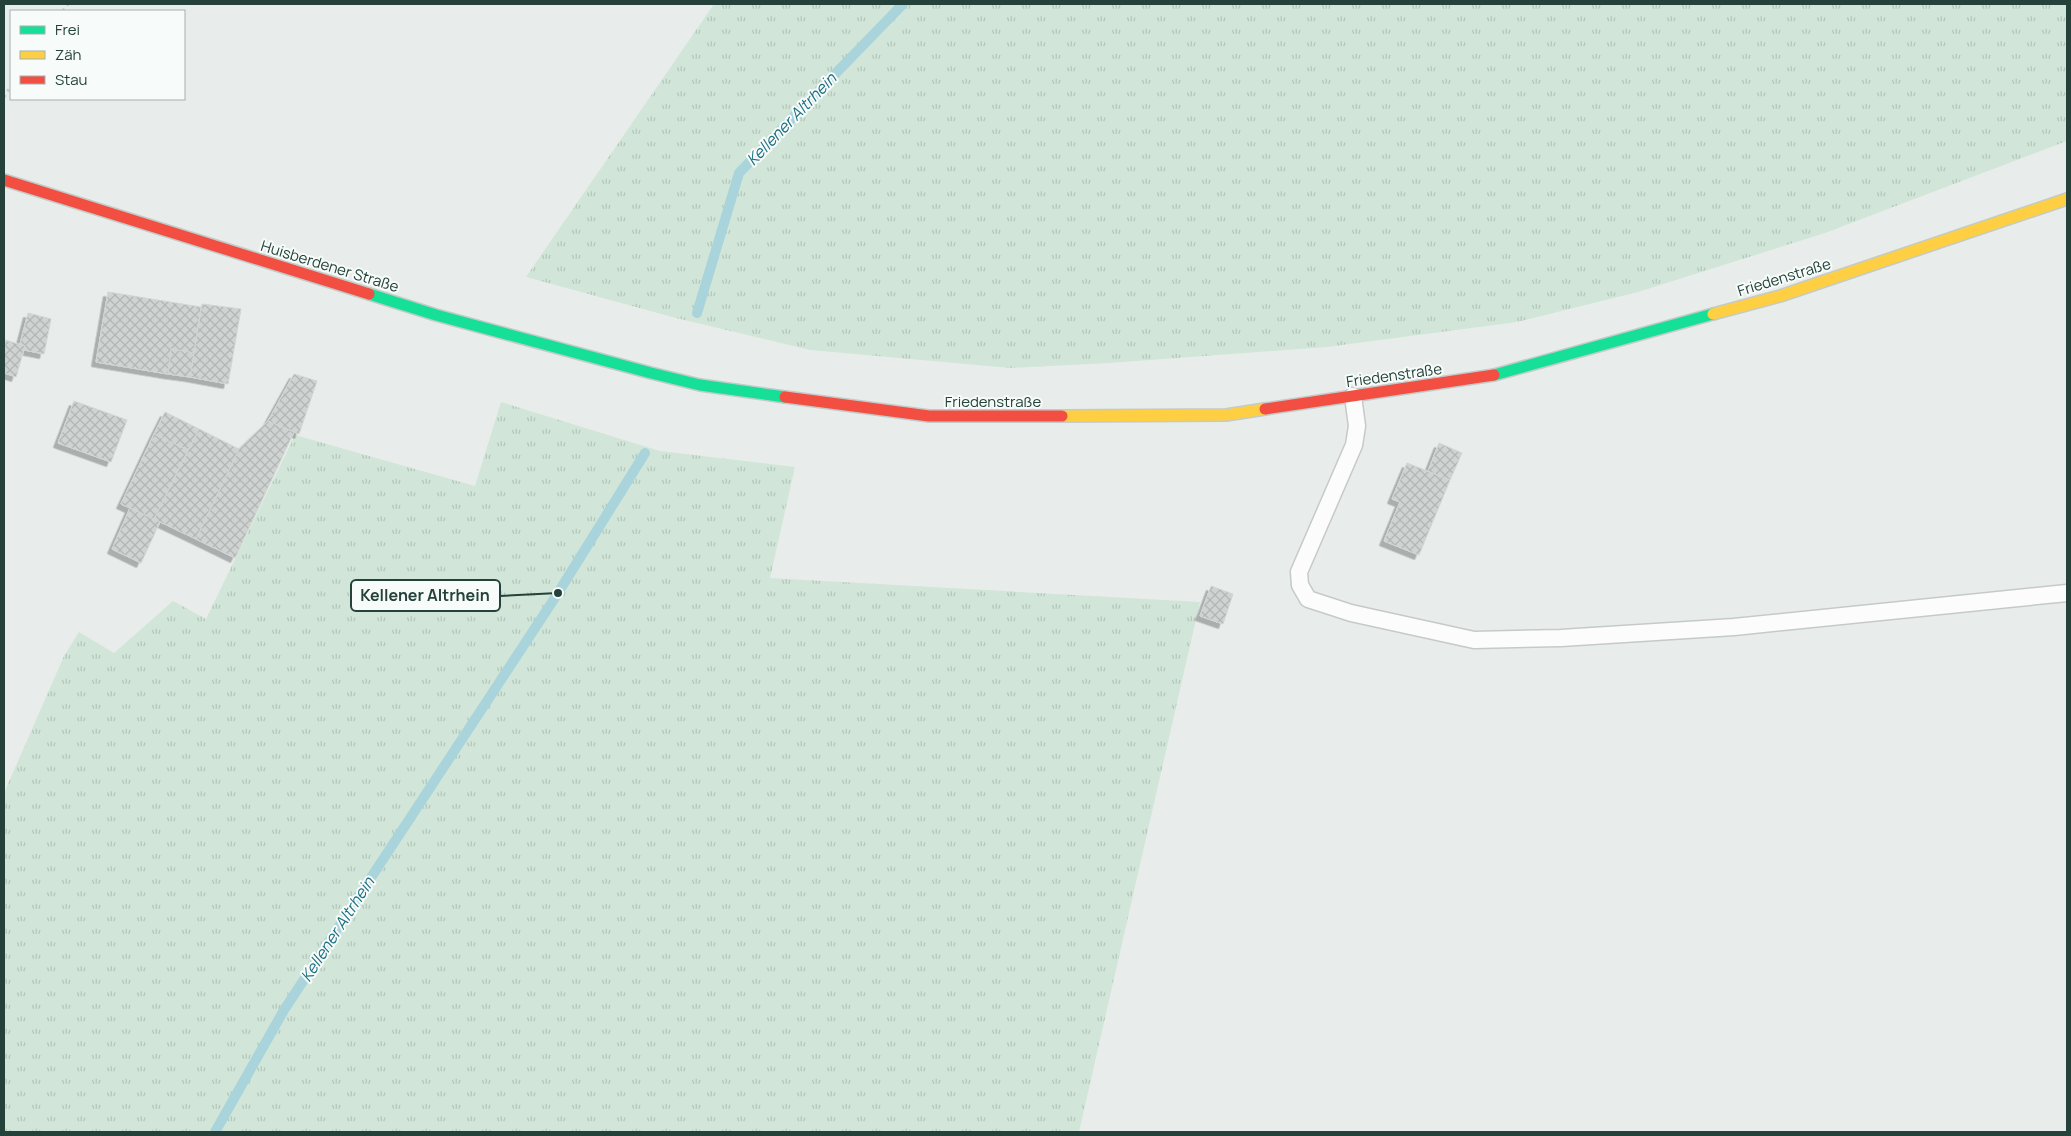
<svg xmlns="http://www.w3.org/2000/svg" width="2071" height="1136" font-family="Manrope,sans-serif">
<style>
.grass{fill:url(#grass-tufts)}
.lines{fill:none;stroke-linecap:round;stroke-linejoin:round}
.stream{stroke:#a9d4db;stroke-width:10}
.building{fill:url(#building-cross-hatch);stroke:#d1d6d4;filter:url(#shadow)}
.lane-casing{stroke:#c5cac8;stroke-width:19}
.fast-casing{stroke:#c3cbc8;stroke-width:14}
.slow-casing{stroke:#c3cbc8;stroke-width:14}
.jam-casing{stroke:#c3cbc8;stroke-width:14}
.path{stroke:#c3ccca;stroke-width:3;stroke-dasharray:2.5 4;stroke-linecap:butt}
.lane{stroke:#fcfcfc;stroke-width:16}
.fast{stroke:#16e098;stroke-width:11}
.slow{stroke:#ffcf43;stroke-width:11}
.jam{stroke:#f24e42;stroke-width:11}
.labels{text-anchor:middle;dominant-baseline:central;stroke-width:4;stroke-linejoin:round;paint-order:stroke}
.street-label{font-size:15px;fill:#24423a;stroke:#f7fbf9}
.water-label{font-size:16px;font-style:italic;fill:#1c6f80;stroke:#f7fbf9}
.leader{fill:none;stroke:#24423a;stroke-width:2}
.callout-dot{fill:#24423a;stroke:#f7fbf9;stroke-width:2}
.callout{fill:#f7fbf9;stroke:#24423a;stroke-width:2}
.callout-label{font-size:16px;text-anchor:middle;font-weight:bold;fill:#24423a}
</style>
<defs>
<pattern id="grass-tufts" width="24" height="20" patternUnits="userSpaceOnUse" patternTransform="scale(1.25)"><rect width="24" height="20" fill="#d1e6d8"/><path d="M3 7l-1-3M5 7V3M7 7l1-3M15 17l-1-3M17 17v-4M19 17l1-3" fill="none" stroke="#b3c6ba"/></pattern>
<pattern id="building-cross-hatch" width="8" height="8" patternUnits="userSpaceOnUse" patternTransform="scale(1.25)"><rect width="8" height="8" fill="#cfd4d2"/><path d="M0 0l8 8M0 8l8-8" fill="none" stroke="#b2b7b5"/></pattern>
<filter id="shadow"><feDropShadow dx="-4.5" dy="4.5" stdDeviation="0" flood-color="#0004"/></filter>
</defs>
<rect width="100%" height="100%" fill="#e8edeb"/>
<!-- grass -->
<g class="grass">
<path d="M714 4H2067V141L1825 233 1638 292 1517 322 1327 347 1109 363 1010 368 810 350 676 318 526 277Z"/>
<path d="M501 402 660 451 795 467 770 578 1200 602 1079 1132H4V793L64 656 79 632 114 653 173 601 206 619 295 435 475 486Z"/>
</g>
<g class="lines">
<!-- stream -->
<g class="stream">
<path d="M697 313 739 173 903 4"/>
<path d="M215 1132 284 1010 558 593 645 453"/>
</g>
</g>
<!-- building -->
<g class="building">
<path d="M108 292 201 307 194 353 171 349 168 374 96 362Z"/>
<path d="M202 304 241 309 228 384 190 377Z"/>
<path d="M28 313 51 319 44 354 24 350 25 346 20 344Z"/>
<path d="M5 340 25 346 16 377 4 373Z"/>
<path d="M171 349 194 353 190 377 168 374Z"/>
<path d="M294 374 317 381 299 434 268 421Z"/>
<path d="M74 401 127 420 111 462 58 443Z"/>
<path d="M165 412 199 429 188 450 154 434Z"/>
<path d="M268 421 294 432 235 558 196 539 239 449Z"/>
<path d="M199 429 239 449 196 539 154 519Z"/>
<path d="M154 434 188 450 154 519 121 504Z"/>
<path d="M1439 443 1462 453 1450 480 1428 471Z"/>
<path d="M1407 463 1450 480 1419 555 1384 541 1400 502 1392 499Z"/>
<path d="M130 508 160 522 141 563 112 549Z"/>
<path d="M1211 586 1233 594 1223 624 1200 616Z"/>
</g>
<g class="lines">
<!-- lane casing -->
<g class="lane-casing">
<path id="lane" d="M1353 396 1357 426 1354 445 1299 572 1300 585 1308 599 1351 613 1474 640 1561 638 1734 627 2067 593"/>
</g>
<!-- fast casing -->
<g class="fast-casing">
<g id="fast">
<path d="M369 294 436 315 651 373 700 385 785 397"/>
<path d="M1494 375 1713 314"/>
</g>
</g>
<!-- slow casing -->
<g class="slow-casing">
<g id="slow">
<path d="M1713 314 1780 296 2067 199"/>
<path d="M1062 416 1226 415 1265 409"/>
</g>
</g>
<!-- jam casing -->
<g class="jam-casing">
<g id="jam">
<path d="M4 180 369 294"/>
<path d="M785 397 929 416H1062"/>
<path d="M1265 409 1494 375"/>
</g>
</g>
<!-- path -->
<g class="path">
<path d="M63 11 68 4"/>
<path d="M4 97 11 86"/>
</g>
<!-- lane -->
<use href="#lane" class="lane"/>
<!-- fast -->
<use href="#fast" class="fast"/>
<!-- slow -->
<use href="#slow" class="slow"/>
<!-- jam -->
<use href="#jam" class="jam"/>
</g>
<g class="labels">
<!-- street labels -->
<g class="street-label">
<text transform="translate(330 266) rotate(17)">Huisberdener Straße</text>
<text transform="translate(1784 277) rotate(-17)">Friedenstraße</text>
<text transform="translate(1394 375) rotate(-8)">Friedenstraße</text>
<text x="993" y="401">Friedenstraße</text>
</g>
<!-- water labels -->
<g class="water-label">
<text transform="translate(791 119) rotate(-46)">Kellener Altrhein</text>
<text transform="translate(337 929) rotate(-57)">Kellener Altrhein</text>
</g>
</g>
<!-- callouts -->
<path class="leader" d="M558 593L500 596"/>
<circle class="callout-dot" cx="558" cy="593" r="5"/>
<rect class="callout" x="351" y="580" width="149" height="31" rx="5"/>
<g class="callout-label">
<text x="425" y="601">Kellener Altrhein</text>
</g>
<!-- border -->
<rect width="2071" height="1136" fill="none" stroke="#24423a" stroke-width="10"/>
<!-- legend -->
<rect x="10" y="10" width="175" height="90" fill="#f7fbf9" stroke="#a3b1ad"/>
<rect x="20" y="26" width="25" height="8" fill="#16e098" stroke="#a3b1ad"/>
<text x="55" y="35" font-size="15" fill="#24423a">Frei</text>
<rect x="20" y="51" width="25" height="8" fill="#ffcf43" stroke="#a3b1ad"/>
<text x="55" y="60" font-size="15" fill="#24423a">Zäh</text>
<rect x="20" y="76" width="25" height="8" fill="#f24e42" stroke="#a3b1ad"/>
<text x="55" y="85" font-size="15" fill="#24423a">Stau</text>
</svg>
